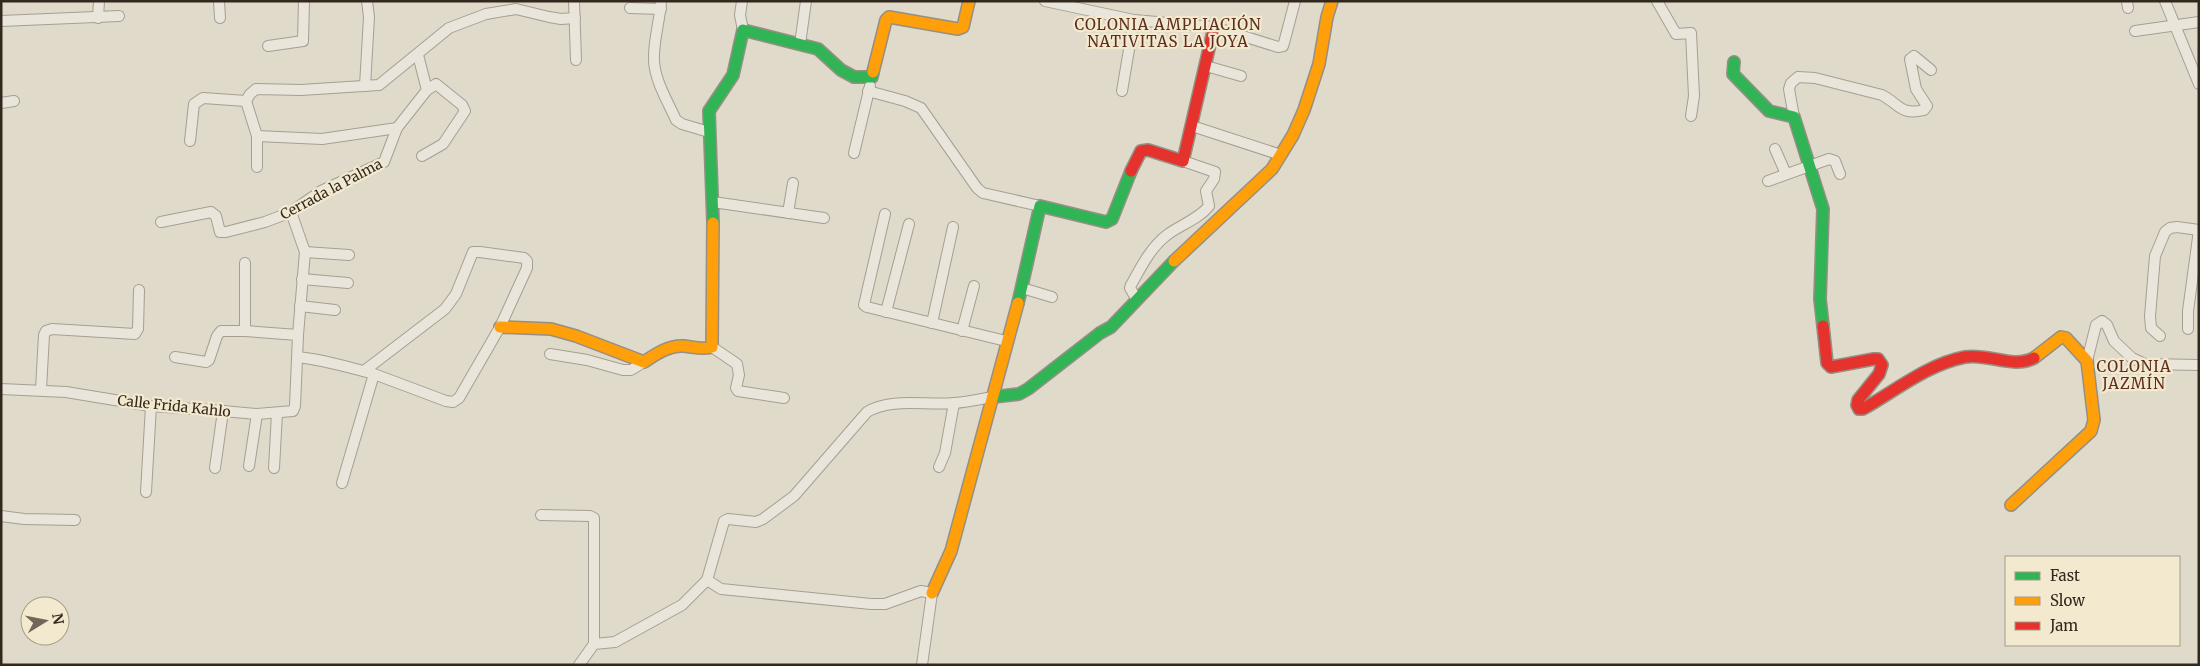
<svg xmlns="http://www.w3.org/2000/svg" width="2200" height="666" font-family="Merriweather,serif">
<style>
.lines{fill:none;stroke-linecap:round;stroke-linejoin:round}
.street-casing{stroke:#a59f93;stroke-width:12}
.fast-casing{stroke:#958f84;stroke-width:14}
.slow-casing{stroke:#958f84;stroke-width:14}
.jam-casing{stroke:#958f84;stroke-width:14}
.street{stroke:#e9e5db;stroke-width:10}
.fast{stroke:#30b455;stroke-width:11}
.slow{stroke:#ff9f0a;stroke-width:11}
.jam{stroke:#e5322d;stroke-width:11}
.labels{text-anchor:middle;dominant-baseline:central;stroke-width:4.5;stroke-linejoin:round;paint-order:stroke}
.street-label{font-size:14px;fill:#33281d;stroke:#f2e9cf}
.neighbourhood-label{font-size:15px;letter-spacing:1px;fill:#5d2d1f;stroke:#f2e9cf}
</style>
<rect width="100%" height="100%" fill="#e0daca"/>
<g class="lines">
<!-- street casing -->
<g class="street-casing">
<g id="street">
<path d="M219 1 220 18"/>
<path d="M574 1 576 60"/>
<path d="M661 1C660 21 653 41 654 61 655 81 668 102 676 120L682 124 709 132"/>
<path d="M742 1 740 15 743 30"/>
<path d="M1045 1 1134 20 1214 27 1278 47 1283 46 1284 43 1295 1"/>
<path d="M1657 1 1676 34 1691 33 1694 96 1691 116"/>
<path d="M2127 1 2128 8"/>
<path d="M2165 1 2199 84"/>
<path d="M630 8 661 9"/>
<path d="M98 18 99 1"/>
<path d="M1 21 119 16"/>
<path d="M2135 31 2199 22"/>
<path d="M800 44 806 1"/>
<path d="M268 46 303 41 304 1"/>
<path d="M418 55 427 90"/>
<path d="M1206 66 1241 76"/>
<path d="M365 86 369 17 367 1"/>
<path d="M868 91 905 101 921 108 977 188 983 193 1040 206"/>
<path d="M1122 91 1134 20"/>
<path d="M246 101 250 94 256 89 301 90 379 85 449 28 486 14 516 9 549 17 561 19 575 18"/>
<path d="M246 101 257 136V167"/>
<path d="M1 103 14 101"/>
<path d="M1794 117 1789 89 1791 83 1798 77 1815 78 1882 95C1899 104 1901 116 1924 110L1927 106 1916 89 1910 59 1914 56 1931 70"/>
<path d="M1192 126 1281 155"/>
<path d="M257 136 322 139 397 128"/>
<path d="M190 141 194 104 203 98 246 101"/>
<path d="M1775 149 1786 174"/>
<path d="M854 153 870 86"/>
<path d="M1768 181 1829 159 1835 161 1840 174"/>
<path d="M713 202 824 218"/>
<path d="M788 213 793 183"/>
<path d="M885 214 864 305 867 307 1006 341"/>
<path d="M161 222 211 212 216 216 220 232H226L265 222 291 212 321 191 384 162 397 128 427 90 436 84 462 105 465 111 443 144 422 156"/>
<path d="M305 252 349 255"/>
<path d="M245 263V331"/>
<path d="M302 279 348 283"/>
<path d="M1022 288 1052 297"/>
<path d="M1137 300 1130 288 1131 285C1141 267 1151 247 1167 235 1180 225 1199 219 1209 206L1206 191 1214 179 1215 172 1183 161"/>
<path d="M300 306 335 310"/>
<path d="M886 312 909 224"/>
<path d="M932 323 953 227"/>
<path d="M2188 329V311L2199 230"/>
<path d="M962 331 974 286"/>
<path d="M2160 336 2151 328 2150 316 2155 256 2165 232 2170 228 2177 227 2199 230"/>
<path d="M712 347 737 364 739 375 736 388 738 391 784 398"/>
<path d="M550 354 587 360 623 370H631L644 362"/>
<path d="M175 357 206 362 209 360 217 336 221 331H245L298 335"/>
<path d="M298 357C324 360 349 367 374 374L446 401 453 402 459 398 500 327 527 268V261L524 258 480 252H473L456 294 445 309 364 371"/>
<path d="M2087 361 2096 325 2102 321 2107 325 2114 341 2132 358 2145 364 2199 365"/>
<path d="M1 389 66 392 151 406 223 411 257 414 293 411 295 406 298 335 305 252 291 212"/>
<path d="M41 389 44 335 46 331 52 329 135 334 138 329 139 290"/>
<path d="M249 466 257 414"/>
<path d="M939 467 945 453 954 403"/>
<path d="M215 468 223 411"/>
<path d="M274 468 277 413"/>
<path d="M342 483 374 374"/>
<path d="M146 492 151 406"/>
<path d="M541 515 590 516 594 518V644"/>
<path d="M1 516 24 519 75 520"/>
<path d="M707 580 721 589 871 604H885L921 591 932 593 922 665"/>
<path d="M579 665 594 644 615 642 682 605 707 580 724 521 728 519 756 522 763 519 794 496 867 412C891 397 927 406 955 403 968 402 981 399 993 397"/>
</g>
</g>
<!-- fast casing -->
<g class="fast-casing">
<g id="fast">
<path d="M1734 62 1733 74 1769 111 1794 117 1823 209 1820 299 1823 326"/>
<path d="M713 223 709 111 733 75 743 30 818 49 841 70 854 77H872L873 72"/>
<path d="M1018 303 1040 206 1106 222 1112 219 1131 171"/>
<path d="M993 397 1019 394 1028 389 1100 333 1111 327 1174 261"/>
</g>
</g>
<!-- slow casing -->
<g class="slow-casing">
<g id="slow">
<path d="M873 72 886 20 889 17 958 29 963 27 969 1"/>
<path d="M1174 261 1272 169 1293 135 1304 110 1319 64 1327 17 1332 1"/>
<path d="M500 327 551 329 576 336 644 362C656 354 669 345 684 346 694 347 702 350 712 347L713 223"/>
<path d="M2011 505 2091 431 2094 420 2087 361 2066 338 2061 337 2034 358"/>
<path d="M932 593 951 551 1018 303"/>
</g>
</g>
<!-- jam casing -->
<g class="jam-casing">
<g id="jam">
<path d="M1131 171 1141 151 1148 150 1183 161 1214 27"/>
<path d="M1823 326 1827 363 1831 367 1874 359H1878L1882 365 1879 374 1858 400 1857 405 1859 409H1863C1895 391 1928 364 1965 357 1988 353 2013 369 2034 358"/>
</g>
</g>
<!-- street -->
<use href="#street" class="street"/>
<!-- fast -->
<use href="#fast" class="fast"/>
<!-- slow -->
<use href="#slow" class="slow"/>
<!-- jam -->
<use href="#jam" class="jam"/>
</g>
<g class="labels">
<!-- street labels -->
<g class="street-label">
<text transform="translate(331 189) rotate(-28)">Cerrada la Palma</text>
<text transform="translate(174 406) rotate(6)">Calle Frida Kahlo</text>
</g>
<!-- neighbourhood labels -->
<g class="neighbourhood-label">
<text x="1168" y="24">COLONIA AMPLIACIÓN<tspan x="1168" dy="17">NATIVITAS LA JOYA</tspan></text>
<text x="2134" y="366">COLONIA<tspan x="2134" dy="17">JAZMÍN</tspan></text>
</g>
</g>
<!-- border -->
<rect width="2200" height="666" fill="none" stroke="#33281d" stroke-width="5"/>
<!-- legend -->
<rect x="2005" y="556" width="175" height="90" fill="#f2e9cf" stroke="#a69c88"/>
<rect x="2015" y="572" width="25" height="8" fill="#30b455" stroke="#a69c88"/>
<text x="2050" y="581" font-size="15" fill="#33281d">Fast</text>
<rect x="2015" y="597" width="25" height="8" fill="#ff9f0a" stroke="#a69c88"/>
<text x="2050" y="606" font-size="15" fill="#33281d">Slow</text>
<rect x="2015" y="622" width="25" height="8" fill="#e5322d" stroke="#a69c88"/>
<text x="2050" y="631" font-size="15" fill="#33281d">Jam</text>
<!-- north arrow -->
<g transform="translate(45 621) rotate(80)"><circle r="24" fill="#f2e9cf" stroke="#a69c88"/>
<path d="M0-4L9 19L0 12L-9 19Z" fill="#70665a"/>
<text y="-8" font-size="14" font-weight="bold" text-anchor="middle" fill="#33281d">N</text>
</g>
</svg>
